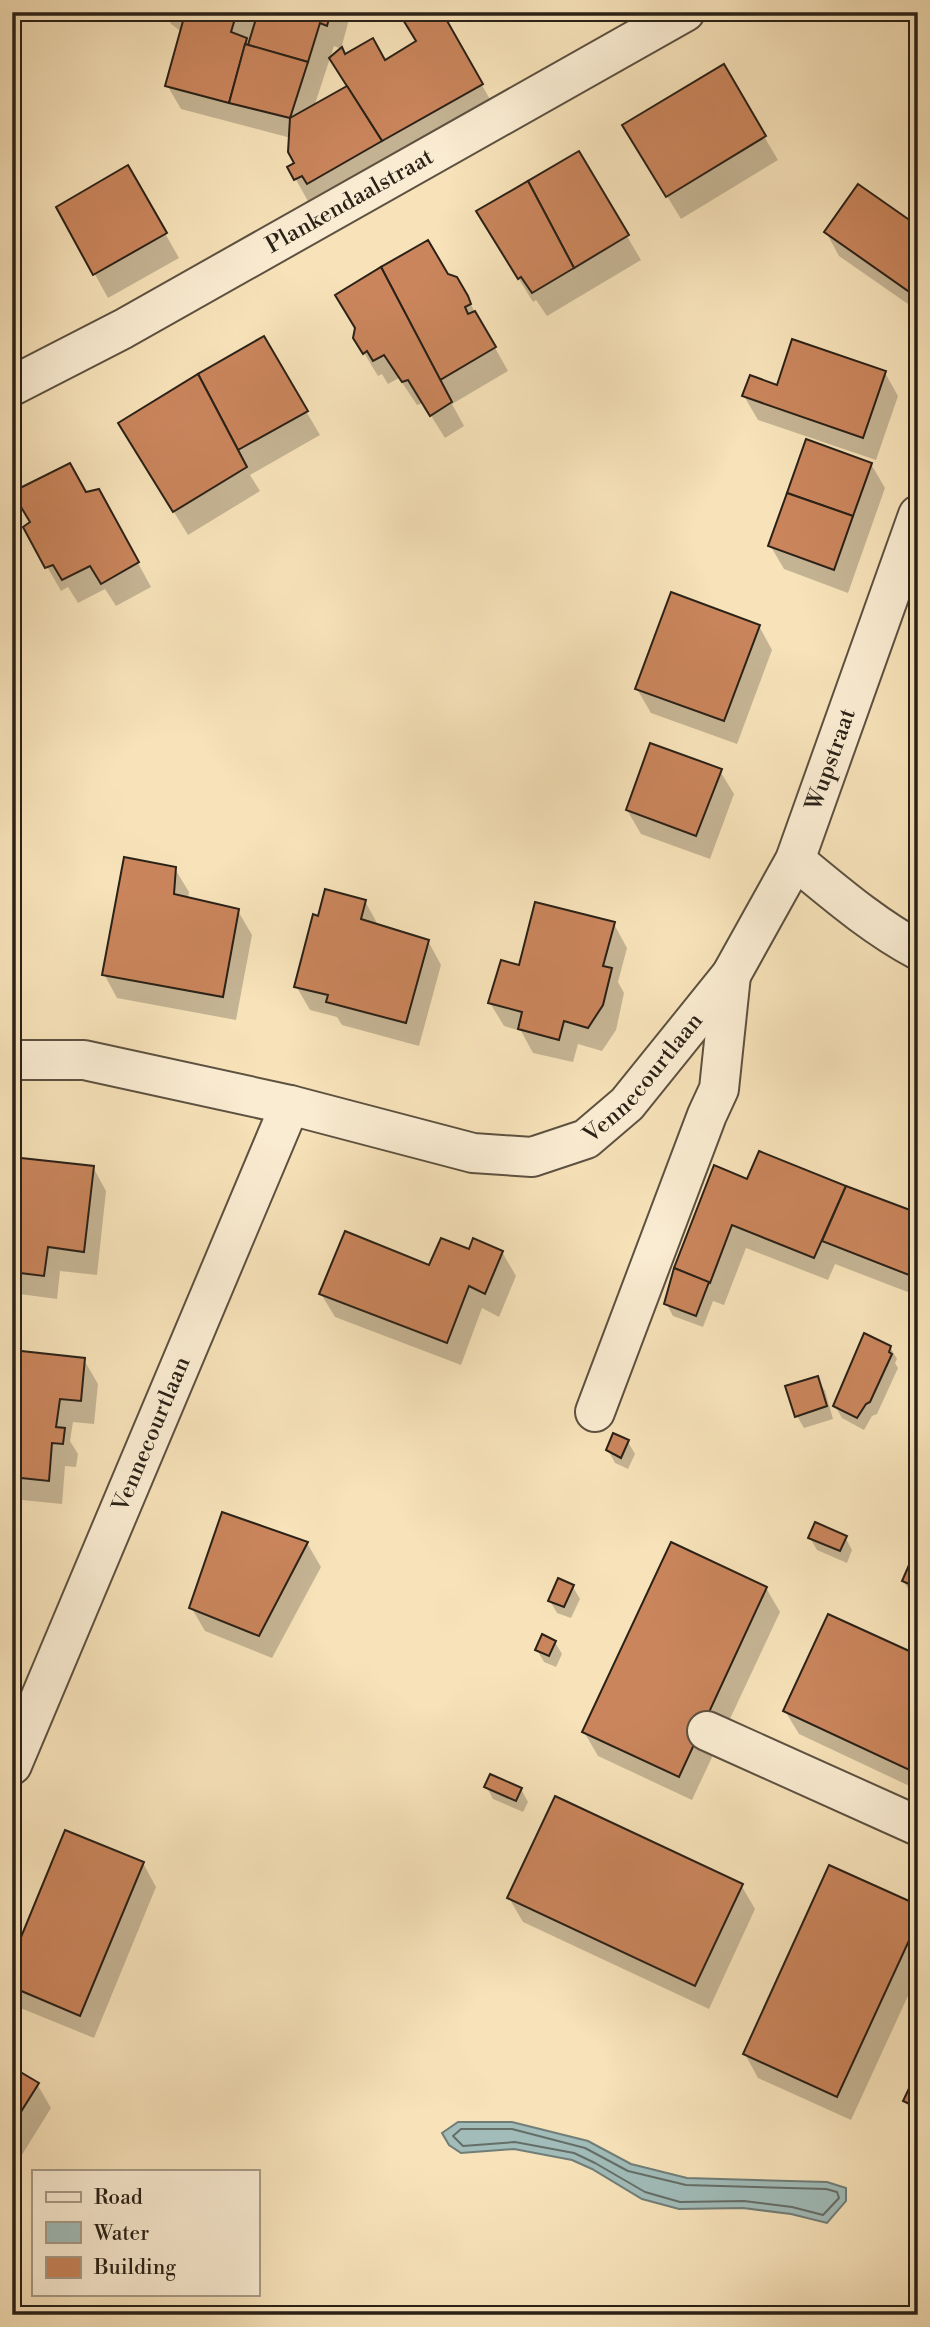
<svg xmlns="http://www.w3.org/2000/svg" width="930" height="2327" font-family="'Libre Bodoni',serif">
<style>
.water{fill:#a1bcb9;stroke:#717e78;stroke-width:2}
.shadow{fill:#0003}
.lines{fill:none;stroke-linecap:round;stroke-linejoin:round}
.shore{stroke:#666e68;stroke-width:2}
.building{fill:#ca855c;stroke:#2a2117;stroke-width:2}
.minor-casing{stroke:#5d5140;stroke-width:42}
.minor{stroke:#faecd2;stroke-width:38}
.labels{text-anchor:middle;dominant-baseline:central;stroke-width:6;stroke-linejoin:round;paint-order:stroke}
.street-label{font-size:23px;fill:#2a2117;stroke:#faecd2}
</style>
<rect width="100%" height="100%" fill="#f7e2b9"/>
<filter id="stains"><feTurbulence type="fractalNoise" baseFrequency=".00286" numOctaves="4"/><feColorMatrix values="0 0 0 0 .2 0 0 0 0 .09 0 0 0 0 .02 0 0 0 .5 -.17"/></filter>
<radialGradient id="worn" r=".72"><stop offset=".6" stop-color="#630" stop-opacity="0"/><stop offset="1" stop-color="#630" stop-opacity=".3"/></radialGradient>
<!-- water -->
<path class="water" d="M458 2122H512L588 2141 631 2164 687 2178 827 2182 846 2188V2201L827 2223 791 2214 743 2208 679 2209 642 2199 592 2169 572 2160 514 2149 461 2153 449 2145 442 2133Z"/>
<!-- shadow -->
<g class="shadow">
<path d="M164 12H254L258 18 259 12H351L341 49 334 46 314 107 348 87 344 56 385 63 418 42 440 12 495 108 309 203 289 167 296 163 291 138 181 109 167 85 182 32 171 24Z"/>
<path d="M529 12H547L533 20Z"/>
<path d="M723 67 778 160 681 219 638 149Z"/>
<path d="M578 153 641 260 547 316 536 300 533 302 492 235Z"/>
<path d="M128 168 179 258 108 298 58 207Z"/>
<path d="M918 228V311L839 256 826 232Z"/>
<path d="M447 275 456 278 508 371 452 404 464 426 445 438 423 403 417 405 399 378 388 384 382 374 378 376 355 338Z"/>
<path d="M263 338 320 435 250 475 260 491 188 535 134 447Z"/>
<path d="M885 373 898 396 876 460 758 420 744 396 778 387Z"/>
<path d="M871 464 885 488 848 593 784 569 770 545Z"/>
<path d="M86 494 112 515 151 587 116 606 105 589 78 603 68 587 61 591 25 528Z"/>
<path d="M759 626 772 650 737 744 651 713 637 689Z"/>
<path d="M720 771 734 794 710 859 641 834 627 810Z"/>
<path d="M175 869 189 892 188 899 238 911 252 935 236 1020 117 998 104 974Z"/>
<path d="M365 901 378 925 428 941 441 965 419 1046 342 1025 337 1017 310 1010 296 986 319 918Z"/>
<path d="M614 924 627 948 618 982 624 993 616 1030 602 1051 578 1044 573 1062 533 1053 521 1031 504 1026 490 1003 520 968Z"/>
<path d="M760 1153 918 1215V1296L835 1264 828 1280 746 1248 724 1305 713 1301 703 1327 673 1316 666 1303 748 1181Z"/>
<path d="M12 1159 93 1167 106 1191 97 1275 60 1271 57 1299 12 1293Z"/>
<path d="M470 1251 502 1252 516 1276 499 1317 482 1308 461 1365 335 1317 321 1294 430 1268Z"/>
<path d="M918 1321V1334L912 1324Z"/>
<path d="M890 1347 897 1359 895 1363 898 1368 877 1414 872 1416 864 1430 842 1418 835 1406Z"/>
<path d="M12 1352 84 1360 98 1384 94 1424 73 1422 70 1441 78 1454 76 1467 65 1466 62 1504 12 1499Z"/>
<path d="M817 1378 825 1391 833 1419 804 1428 797 1416Z"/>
<path d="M628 1442 635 1454 628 1469 615 1463 608 1450Z"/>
<path d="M845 1537 852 1550 847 1563 817 1550 810 1538Z"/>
<path d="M307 1543 321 1567 272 1658 205 1631 191 1607Z"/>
<path d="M918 1570V1596L911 1593 903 1581Z"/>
<path d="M573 1587 580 1599 571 1618 557 1613 550 1601Z"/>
<path d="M766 1588 780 1612 692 1800 598 1756 584 1732Z"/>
<path d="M555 1642 562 1654 556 1667 544 1662 537 1650Z"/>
<path d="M918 1657V1790L799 1734 785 1711Z"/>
<path d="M486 1786 521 1789 528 1802 523 1812 493 1799Z"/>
<path d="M143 1863 156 1887 94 2038 18 2007 12 1997V1963Z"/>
<path d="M741 1885 755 1909 709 2009 523 1922 509 1898Z"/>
<path d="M918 1907V1974L851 2120 758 2078 745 2054Z"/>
<path d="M12 2069 37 2084 51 2108 12 2171Z"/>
<path d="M918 2081V2115L913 2113 905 2101Z"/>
</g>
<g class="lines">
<!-- shore -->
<path class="shore" d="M461 2129H512L585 2148 628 2171 686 2185 826 2189 837 2192 839 2198 823 2215 792 2207 744 2201 680 2202 645 2192 595 2163 574 2153 515 2142 463 2146 453 2136Z"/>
</g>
<!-- building -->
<g class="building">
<path d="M171 12H237L231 32 247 38 229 103 165 86 183 21Z"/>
<path d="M258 12H331L327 26 320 23 308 62 248 45Z"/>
<path d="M412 12H442L483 84 382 141 329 58 342 47 345 54 373 38 385 60 416 41 402 18Z"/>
<path d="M245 44 308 62 290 118 229 103Z"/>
<path d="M724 64 766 136 666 197 622 125Z"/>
<path d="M347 86 382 141 307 184 302 176 294 180 287 167 294 163 288 152 290 118Z"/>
<path d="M579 151 629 235 574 268 528 181Z"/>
<path d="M128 165 167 233 93 275 56 207Z"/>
<path d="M918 169V195L910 192Z"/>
<path d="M528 181 574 268 532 293 521 277 518 279 476 211Z"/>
<path d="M858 184 918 226V298L824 232Z"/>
<path d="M428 240 448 274 457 277 468 296 471 304 465 307 468 314 475 311 496 347 440 380 381 267Z"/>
<path d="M381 267 452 402 430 416 408 380 402 382 384 355 373 361 367 351 363 354 353 338 355 328 335 295Z"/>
<path d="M264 336 308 411 238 450 198 374Z"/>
<path d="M792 339 886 371 863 438 742 396 750 375 777 385Z"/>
<path d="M198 374 247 467 173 512 118 423Z"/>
<path d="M806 439 872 463 853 516 787 493Z"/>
<path d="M70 463 86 492 99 489 139 562 101 584 90 566 62 580 53 565 45 568 23 527 30 522 12 492Z"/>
<path d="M787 493 853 516 834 570 768 546Z"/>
<path d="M671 592 760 625 724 721 635 689Z"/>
<path d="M650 743 722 769 696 836 626 810Z"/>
<path d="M124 857 176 867 174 894 239 909 223 997 102 975Z"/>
<path d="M325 889 366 900 361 919 429 940 406 1023 326 1002 328 995 294 987 313 914 318 916Z"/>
<path d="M535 902 615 922 603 966 612 968 603 1005 588 1028 564 1021 559 1040 518 1029 522 1012 488 1003 501 960 519 965Z"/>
<path d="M759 1151 846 1186 814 1258 732 1225 710 1283 674 1268 714 1165 747 1179Z"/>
<path d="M12 1157 94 1166 84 1252 48 1247 44 1276 12 1272Z"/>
<path d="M846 1186 918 1213V1252L909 1275 822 1241Z"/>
<path d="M345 1231 429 1265 441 1238 469 1249 473 1238 503 1251 485 1294 469 1286 447 1343 319 1294Z"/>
<path d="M674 1268 709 1282 696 1316 664 1304Z"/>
<path d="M864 1333 891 1346 889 1352 892 1354 870 1402 866 1404 857 1418 833 1406Z"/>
<path d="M12 1350 85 1358 81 1401 60 1399 56 1427 65 1428 63 1444 52 1443 49 1481 12 1477Z"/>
<path d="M818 1376 827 1406 795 1417 785 1386Z"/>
<path d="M613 1433 629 1440 621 1458 606 1450Z"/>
<path d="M222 1512 308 1542 259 1636 189 1608Z"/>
<path d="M815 1522 847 1536 840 1551 808 1538Z"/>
<path d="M671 1542 767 1587 679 1777 582 1732Z"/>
<path d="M909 1565 918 1568V1588L902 1581Z"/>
<path d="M558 1578 574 1585 564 1607 548 1601Z"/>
<path d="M828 1614 918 1655V1774L783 1711Z"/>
<path d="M542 1634 556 1641 549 1656 535 1650Z"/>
<path d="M490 1774 522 1788 516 1801 484 1787Z"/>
<path d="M555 1796 743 1884 695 1986 507 1898Z"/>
<path d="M65 1830 144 1862 80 2016 12 1987V1959Z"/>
<path d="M829 1865 918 1905V1921L837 2097 743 2054Z"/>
<path d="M12 2067 39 2083 12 2126Z"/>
<path d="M914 2078 918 2079V2108L903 2101Z"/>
</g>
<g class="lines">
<!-- minor casing -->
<g class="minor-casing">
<g id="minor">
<path id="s1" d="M12 386 123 329 685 12"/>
<path d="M795 860C834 892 873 926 918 950"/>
<path id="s2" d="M12 1060H84L290 1105 473 1153 532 1157 586 1139 627 1104 731 975 795 860 918 515"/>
<path d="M595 1412 707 1115 719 1089 731 975"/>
<path d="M707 1731 918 1826"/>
<path id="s3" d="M12 1765 290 1105"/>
</g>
</g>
<!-- minor -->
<use href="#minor" class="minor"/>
</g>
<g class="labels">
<!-- street labels -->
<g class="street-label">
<text stroke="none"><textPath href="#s1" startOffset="385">Plankendaalstraat</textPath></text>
<text stroke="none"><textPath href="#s2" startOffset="1046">Wupstraat</textPath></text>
<text stroke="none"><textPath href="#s2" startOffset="672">Vennecourtlaan</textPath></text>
<text stroke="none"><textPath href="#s3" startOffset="359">Vennecourtlaan</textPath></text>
</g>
</g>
<!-- margin -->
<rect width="930" height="2327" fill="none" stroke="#f7e2b9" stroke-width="42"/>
<rect x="14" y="14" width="902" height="2299" fill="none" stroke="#2a2117" stroke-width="3.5"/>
<rect x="21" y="21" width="888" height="2285" fill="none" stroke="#2a2117" stroke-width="2"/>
<!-- legend -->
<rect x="32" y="2170" width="228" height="126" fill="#faecd2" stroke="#a79b87" stroke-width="2"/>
<rect x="46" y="2192" width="35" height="10" fill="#faecd2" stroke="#a79b87" stroke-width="2"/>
<text x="94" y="2204" font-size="21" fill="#2a2117">Road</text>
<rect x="46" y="2222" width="35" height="21" fill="#a1bcb9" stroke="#a79b87" stroke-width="2"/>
<text x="94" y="2240" font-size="21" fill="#2a2117">Water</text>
<rect x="46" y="2257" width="35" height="21" fill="#ca855c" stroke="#a79b87" stroke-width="2"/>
<text x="94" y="2274" font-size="21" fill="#2a2117">Building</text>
<rect width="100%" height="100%" filter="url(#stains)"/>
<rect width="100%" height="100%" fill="url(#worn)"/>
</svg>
